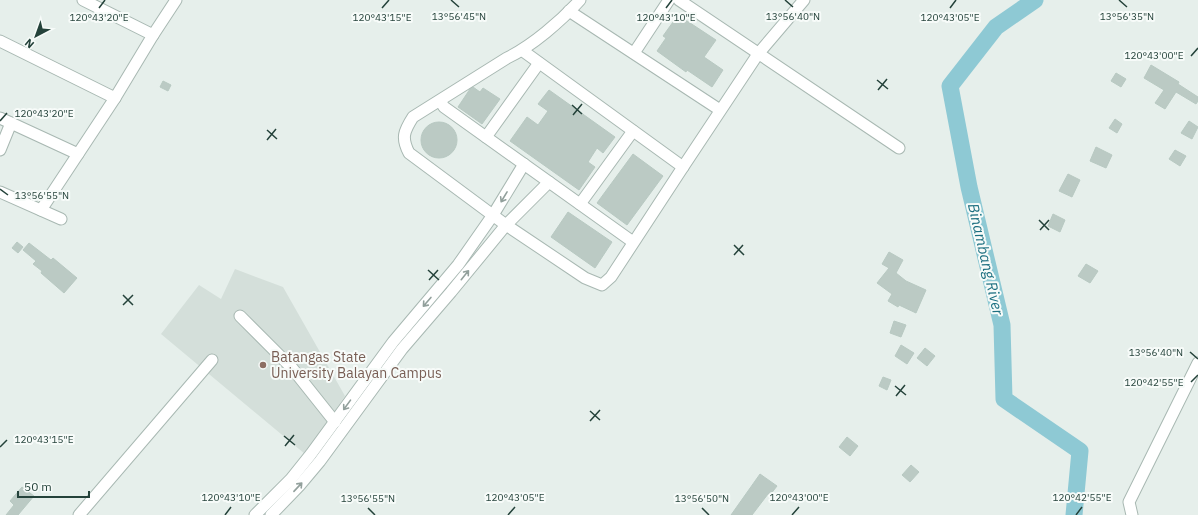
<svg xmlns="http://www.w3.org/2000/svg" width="1198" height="515" font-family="'IBM Plex Sans',sans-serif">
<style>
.built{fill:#d4dfda}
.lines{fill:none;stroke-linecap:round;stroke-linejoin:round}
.river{stroke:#8ec9d4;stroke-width:17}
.building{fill:#bbcac4;stroke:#b8c9c2}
.minor-casing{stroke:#a8b8b2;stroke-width:13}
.minor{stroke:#fff;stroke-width:11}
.oneway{stroke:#92a09c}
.ticks{fill:none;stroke:#24423a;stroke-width:1.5}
.education-dot{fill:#8d6e63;stroke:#f7fbf9;stroke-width:1.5}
.labels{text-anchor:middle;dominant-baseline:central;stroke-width:4;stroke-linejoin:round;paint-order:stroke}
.education-label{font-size:14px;fill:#785e54;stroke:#f7fbf9;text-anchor:start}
.water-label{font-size:15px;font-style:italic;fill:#1c6f80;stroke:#f7fbf9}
.ticks-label{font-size:10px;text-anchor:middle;fill:#24423a;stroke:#f7fbf9;stroke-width:4;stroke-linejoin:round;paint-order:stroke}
</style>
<rect width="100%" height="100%" fill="#e6efeb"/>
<!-- built -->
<path class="built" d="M235 269 283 287 345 396 305 454 161 334 199 285 221 299Z"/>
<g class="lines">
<!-- river -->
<path class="river" d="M1035 0 996 27 950 86 969 187 1002 325 1004 399 1080 451 1074 515"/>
</g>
<!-- building -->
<g class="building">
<path d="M678 15 716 40 704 57 723 70 712 87 687 70 686 72 657 51 666 38 663 36Z"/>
<path d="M1151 65 1179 82 1178 84 1198 97V101L1196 104 1176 92 1165 109 1155 103 1164 90 1144 78Z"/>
<path d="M1116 73 1126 79 1121 87 1111 81Z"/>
<path d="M163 81 171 85 168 91 160 87Z"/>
<path d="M473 87 480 92 483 88 500 99 482 124 458 107 470 89Z"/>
<path d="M549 90 615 137 603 153 597 148 588 162 595 167 579 190 510 141 527 117 538 125 548 111 538 104Z"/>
<path d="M1115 119 1122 124 1117 133 1109 128Z"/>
<path d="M1189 121 1198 127 1192 139 1181 133Z"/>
<circle cx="439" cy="140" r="18"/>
<path d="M1096 147 1112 155 1106 168 1090 161Z"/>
<path d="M1175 150 1186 156 1180 166 1169 159Z"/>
<path d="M633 154 663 176 627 225 597 203Z"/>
<path d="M1068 174 1080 180 1072 197 1059 191Z"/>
<path d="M568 212 612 242 595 268 551 237Z"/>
<path d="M1053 214 1065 220 1060 232 1048 226Z"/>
<path d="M17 242 23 247 18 253 12 248Z"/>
<path d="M29 243 51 260 53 258 77 278 64 293 41 273 42 271 33 264 36 261 23 250Z"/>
<path d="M889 252 903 260 896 273 906 281 926 290 916 313 899 305 898 307 888 301 892 294 877 283 889 268 882 264Z"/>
<path d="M1086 264 1098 271 1090 283 1078 276Z"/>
<path d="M894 321 906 325 901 337 890 333Z"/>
<path d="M901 345 914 353 907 364 895 356Z"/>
<path d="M925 348 935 356 927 366 917 358Z"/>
<path d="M883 377 891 380 887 390 879 386Z"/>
<path d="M847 437 858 446 850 456 839 447Z"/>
<path d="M911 465 919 472 910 482 902 475Z"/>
<path d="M760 474 777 486 770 495 768 494 752 515H731Z"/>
<path d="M22 487 34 496 18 515H6L14 505 10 501Z"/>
</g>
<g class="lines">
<!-- minor casing -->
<g class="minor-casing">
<g id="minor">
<path d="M83 0 153 35"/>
<path d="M580 0C561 21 532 46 507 58L413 117C404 131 401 138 409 153L506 225 585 278 602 285 611 277 683 167 758 54 804 0"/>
<path d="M679 0 899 148"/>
<path d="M569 11 720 110"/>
<path d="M0 41 115 98"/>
<path d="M523 51 683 167"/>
<path d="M634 53 669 0"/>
<path d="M440 101 444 107 633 242"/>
<path d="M0 118 78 154"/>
<path d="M486 137 539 63"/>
<path d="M0 150 11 123"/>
<path d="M0 192 61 219"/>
<path d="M580 204 633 131"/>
<path d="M41 210 115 98 153 35 176 0"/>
<path d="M240 316 292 368 335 422"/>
<path d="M79 515 212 360"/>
<path d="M255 515 291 479 311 454 393 342 458 265 493 215 524 164"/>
<path d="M271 515 299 486 320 461 402 349 451 292 506 225 549 182"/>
<path d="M1132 515 1129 502 1198 363"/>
</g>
</g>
<!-- minor -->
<use href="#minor" class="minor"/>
</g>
<!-- one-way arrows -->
<defs><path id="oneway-shaft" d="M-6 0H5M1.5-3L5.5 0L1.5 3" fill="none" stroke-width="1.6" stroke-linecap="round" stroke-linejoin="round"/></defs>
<g class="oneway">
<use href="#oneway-shaft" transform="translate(504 197) rotate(121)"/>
<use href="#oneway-shaft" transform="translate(465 275) rotate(-51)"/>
<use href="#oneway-shaft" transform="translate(427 302) rotate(131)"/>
<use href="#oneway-shaft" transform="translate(347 405) rotate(126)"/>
<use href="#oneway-shaft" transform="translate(298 487) rotate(-47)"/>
</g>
<!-- ticks -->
<path class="ticks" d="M451 0 459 7M785 0 793 7M1119 0 1127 7M99 8 105 0M382 8 389 0M666 8 672 0M950 8 956 0M1191 56 1198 48M877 80 888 89M878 90 887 79M572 105 582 114M573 115 582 104M0 121 7 113M267 130 277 139M267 140 276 129M0 189 8 195M1039 220 1049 230M1040 230 1049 220M734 245 744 255M734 255 743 245M428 270 439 280M429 280 438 270M123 295 133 305M123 305 133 295M1190 352 1198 359M1191 382 1198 375M895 386 906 395M896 396 905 385M590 411 600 420M590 421 600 410M284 436 295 445M285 446 294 435M0 447 7 440M368 508 375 515M702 508 709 515M225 515 231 507M508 515 515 507M792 515 799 507M1076 515 1082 507"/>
<!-- markers -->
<circle class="education-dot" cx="263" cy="365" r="4"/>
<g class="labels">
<!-- education labels -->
<g class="education-label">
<text x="271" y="357">Batangas State<tspan x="271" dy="16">University Balayan Campus</tspan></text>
</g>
<!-- water labels -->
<g class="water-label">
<text transform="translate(986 259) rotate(77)">Binambang River</text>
</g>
</g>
<g class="ticks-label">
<text x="1127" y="20">13°56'35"N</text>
<text x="459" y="20">13°56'45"N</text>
<text x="793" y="20">13°56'40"N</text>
<text x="99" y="21">120°43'20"E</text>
<text x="382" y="21">120°43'15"E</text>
<text x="666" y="21">120°43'10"E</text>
<text x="950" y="21">120°43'05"E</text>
<text x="1154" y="59">120°43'00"E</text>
<text x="44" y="117">120°43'20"E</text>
<text x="42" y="199">13°56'55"N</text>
<text x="1156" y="356">13°56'40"N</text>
<text x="1154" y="386">120°42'55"E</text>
<text x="44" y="443">120°43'15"E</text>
<text x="231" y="501">120°43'10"E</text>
<text x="515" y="501">120°43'05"E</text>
<text x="799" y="501">120°43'00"E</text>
<text x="1082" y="501">120°42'55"E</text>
<text x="368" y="502">13°56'55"N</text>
<text x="702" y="502">13°56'50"N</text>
</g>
<!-- north arrow -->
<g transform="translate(36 36) rotate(221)" stroke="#f7fbf9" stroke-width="3" paint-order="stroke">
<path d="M0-3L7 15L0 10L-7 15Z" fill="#24423a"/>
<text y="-6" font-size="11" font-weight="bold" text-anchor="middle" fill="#24423a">N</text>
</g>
<!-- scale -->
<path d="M18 491v6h71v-6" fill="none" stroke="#24423a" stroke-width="2"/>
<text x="24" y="491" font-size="12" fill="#24423a" stroke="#f7fbf9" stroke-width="3" paint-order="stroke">50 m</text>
</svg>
